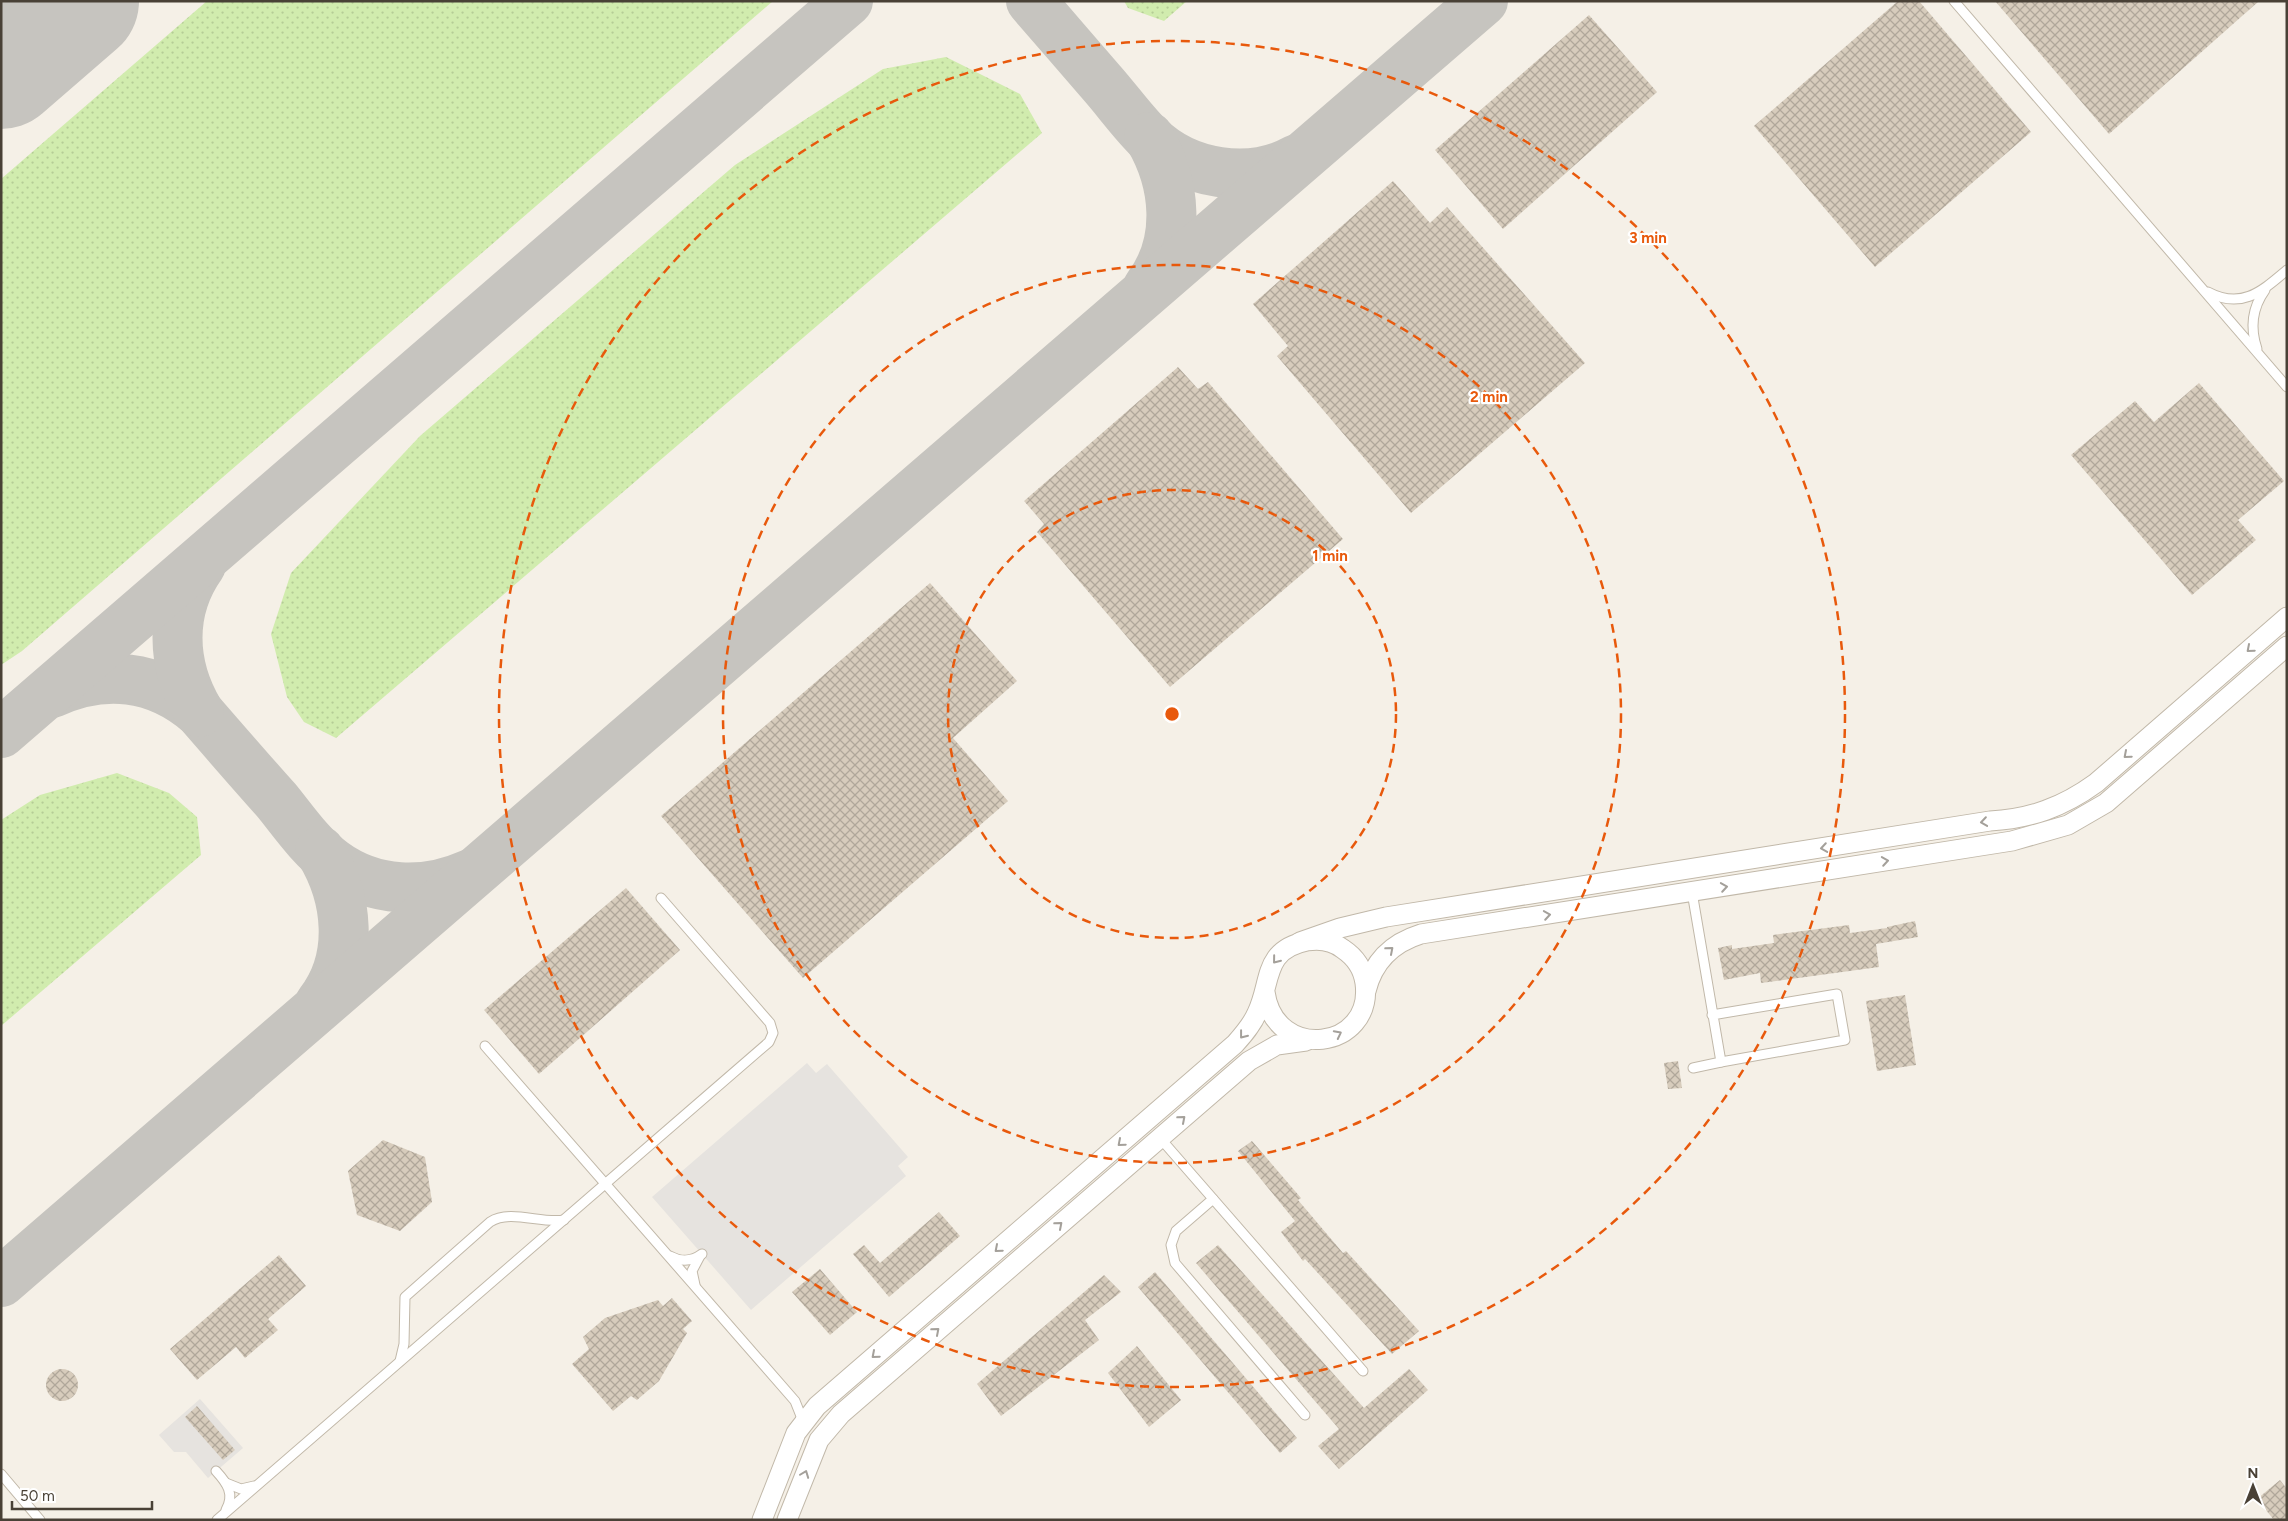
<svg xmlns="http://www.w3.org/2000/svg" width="2288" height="1521" font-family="Figtree,sans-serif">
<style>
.grass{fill:url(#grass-dots)}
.parking{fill:#e6e3df}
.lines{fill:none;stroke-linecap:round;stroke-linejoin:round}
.taxiway{stroke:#c6c4bf;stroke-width:50}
.runway{stroke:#c6c4bf;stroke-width:126}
.building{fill:url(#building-cross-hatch)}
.lane-casing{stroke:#c1b8a9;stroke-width:11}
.street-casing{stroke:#c1b8a9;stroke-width:21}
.lane{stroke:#fff;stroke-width:9}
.street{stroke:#fff;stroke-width:19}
.oneway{stroke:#a4a09a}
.ring{fill:none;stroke:#e8590c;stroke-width:2.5;stroke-dasharray:9 6}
.centre{fill:#e8590c;stroke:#fff;stroke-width:2.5}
.ring-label{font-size:15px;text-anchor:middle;font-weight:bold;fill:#e8590c;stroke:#fff;stroke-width:4.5;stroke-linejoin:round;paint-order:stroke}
</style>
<defs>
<pattern id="grass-dots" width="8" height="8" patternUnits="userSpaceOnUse" patternTransform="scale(1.25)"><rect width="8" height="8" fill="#d1ecae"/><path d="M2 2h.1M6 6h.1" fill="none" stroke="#b5cc96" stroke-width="1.8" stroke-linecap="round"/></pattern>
<pattern id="building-cross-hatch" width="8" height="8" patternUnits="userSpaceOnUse" patternTransform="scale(1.25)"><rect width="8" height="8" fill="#d7ccbc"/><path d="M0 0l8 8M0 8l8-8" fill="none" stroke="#b0a79a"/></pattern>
</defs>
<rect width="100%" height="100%" fill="#f5f0e7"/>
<!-- grass -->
<g class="grass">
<path d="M207 1H773L22 651 1 665V179Z"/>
<path d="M1124 1H1187L1164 21 1128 8Z"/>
<path d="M946 57 1020 94 1042 133 336 738 304 722 287 697 271 634 291 573 420 436 735 165 883 69Z"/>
<path d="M117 773 169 793 197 817 201 855 1 1026V820L40 795Z"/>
</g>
<!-- parking -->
<g class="parking">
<path d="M807 1063 816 1073 827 1064 908 1157 898 1166 906 1176 751 1310 652 1197Z"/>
<path d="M200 1399 243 1448 208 1478 186 1452H174L159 1435Z"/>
</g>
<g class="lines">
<!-- taxiway -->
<g class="taxiway">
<path d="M1031 1C1054 28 1078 55 1101 82 1117 100 1131 120 1148 137 1186 175 1250 185 1297 159"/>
<path d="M1148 287C1182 242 1176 183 1149 137"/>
<path d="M52 693C104 669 156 675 199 712 225 742 251 772 277 801 294 822 311 847 333 863 374 893 425 894 470 874"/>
<path d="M199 712C171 665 169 610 201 565"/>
<path d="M1 733 848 1"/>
<path d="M320 851C348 897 355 958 320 1003"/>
<path d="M1 1282 1483 1"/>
</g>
<!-- runway -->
<path class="runway" d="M1 66 76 1"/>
</g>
<!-- building -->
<g class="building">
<path d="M1898 1H1919L2031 132 1875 267 1754 126Z"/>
<path d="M1995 1H2259L2109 134Z"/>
<path d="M1589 15 1657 92 1503 229 1435 150Z"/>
<path d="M1393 181 1430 223 1447 207 1585 363 1411 513 1277 356 1288 346 1253 304Z"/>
<path d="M1178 367 1198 389 1208 382 1343 539 1170 687 1037 532 1044 524 1024 501Z"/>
<path d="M2199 383 2284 481 2238 520 2256 540 2192 595 2071 455 2135 401 2154 422Z"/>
<path d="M930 583 1017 681 953 738 1008 801 803 978 661 816Z"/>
<path d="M626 888 680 950 539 1074 484 1010Z"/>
<path d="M1915 921 1918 937 1876 944 1879 967 1761 983 1760 973 1724 980 1718 948 1732 945V949L1774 943 1773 935 1849 925 1850 933 1887 928V927Z"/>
<path d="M1905 995 1916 1065 1877 1071 1866 1001Z"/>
<path d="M1678 1061 1682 1088 1668 1089 1664 1063Z"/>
<path d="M383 1140 425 1157 432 1202 400 1231 357 1215 348 1171Z"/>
<path d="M1252 1141 1301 1198 1298 1200 1343 1253 1346 1251 1419 1331 1392 1354 1305 1259 1303 1261 1281 1232 1295 1221 1238 1151Z"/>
<path d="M939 1212 960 1236 889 1297 853 1254 864 1245 880 1263Z"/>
<path d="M1218 1245 1364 1408 1409 1369 1428 1390 1339 1469 1318 1446 1339 1429 1196 1263Z"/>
<path d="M279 1255 306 1286 268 1319 278 1330 245 1358 236 1347 197 1380 170 1349Z"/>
<path d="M820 1269 857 1312 830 1335 792 1292Z"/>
<path d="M1155 1272 1297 1438 1280 1453 1138 1287Z"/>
<path d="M1104 1275 1121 1292 1085 1320 1099 1340 1001 1416 977 1384Z"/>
<path d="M672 1298 692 1321 683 1329 687 1333 659 1381 637 1400 631 1396 613 1411 572 1364 589 1349 583 1337 605 1318 658 1300 663 1306Z"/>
<path d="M1137 1346 1181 1400 1149 1427 1108 1373Z"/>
<circle cx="62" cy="1385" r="16"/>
<path d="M197 1406 235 1450 223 1460 185 1417Z"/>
<path d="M2280 1480 2287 1489V1520H2274L2257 1499Z"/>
</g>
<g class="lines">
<!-- lane casing -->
<g class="lane-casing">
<g id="lane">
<path d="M1954 1 2287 387"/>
<path d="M2208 292C2242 310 2262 291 2287 270"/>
<path d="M2257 349C2250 328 2252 308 2265 290"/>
<path d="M1692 892 1721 1062 1845 1040 1837 994 1712 1015"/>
<path d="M485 1046 795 1401 801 1416 800 1424"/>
<path d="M1693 1068 1721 1062"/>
<path d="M1160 1138 1363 1371"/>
<path d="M1213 1199 1176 1231 1171 1245 1175 1263 1305 1415"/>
<path d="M670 1256C681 1262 691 1262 702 1254"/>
<path d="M695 1285 692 1271 700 1256"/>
<path d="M400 1361 404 1344 405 1297 490 1222C510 1209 541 1224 564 1220"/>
<path d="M216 1471C227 1483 235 1494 226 1510"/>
<path d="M1 1474 40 1520"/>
<path d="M226 1483 241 1489 254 1486"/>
<path d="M217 1520 769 1042 773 1033 770 1023 661 898"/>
</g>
</g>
<!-- street casing -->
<g class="street-casing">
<g id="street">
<path d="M1300 942 1340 928 1386 917 1990 821C2030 819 2063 807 2096 783L2287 617"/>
<path d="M1366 991C1373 962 1392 943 1421 934L2012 841 2068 825 2106 803 2287 646"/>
<path d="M762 1520 796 1433 817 1406 1235 1044C1243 1035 1252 1025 1257 1013 1272 982 1262 950 1307 941 1319 939 1333 941 1343 949 1355 957 1363 969 1365 983 1374 1050 1275 1063 1265 992"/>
<path d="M787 1520 819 1440 841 1414 1249 1061 1277 1045 1306 1041"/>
</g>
</g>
<!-- lane -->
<use href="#lane" class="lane"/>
<!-- street -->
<use href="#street" class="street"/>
</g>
<!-- one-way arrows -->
<defs><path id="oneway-chevron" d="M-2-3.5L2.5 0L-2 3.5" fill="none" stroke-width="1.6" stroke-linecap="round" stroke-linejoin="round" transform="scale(1.25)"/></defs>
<g class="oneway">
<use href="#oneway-chevron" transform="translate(2250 649) rotate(139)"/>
<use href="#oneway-chevron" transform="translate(2127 755) rotate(139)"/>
<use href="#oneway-chevron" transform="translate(1984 822) rotate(172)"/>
<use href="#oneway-chevron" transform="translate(1824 848) rotate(171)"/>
<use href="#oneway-chevron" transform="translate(1885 861) rotate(-9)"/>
<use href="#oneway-chevron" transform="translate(1724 887) rotate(-9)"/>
<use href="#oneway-chevron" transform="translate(1547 915) rotate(-9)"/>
<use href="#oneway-chevron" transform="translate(1390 950) rotate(-41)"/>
<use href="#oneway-chevron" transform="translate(1276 960) rotate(129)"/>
<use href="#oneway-chevron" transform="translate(1338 1034) rotate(-27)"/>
<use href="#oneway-chevron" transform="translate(1243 1035) rotate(128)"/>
<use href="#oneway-chevron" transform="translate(1182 1119) rotate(-41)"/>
<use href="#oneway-chevron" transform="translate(1121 1143) rotate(139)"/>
<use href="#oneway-chevron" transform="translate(1059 1225) rotate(-41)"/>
<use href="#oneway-chevron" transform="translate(998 1249) rotate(139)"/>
<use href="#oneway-chevron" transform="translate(936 1331) rotate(-41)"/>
<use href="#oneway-chevron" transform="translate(875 1355) rotate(139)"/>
<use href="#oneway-chevron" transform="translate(805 1474) rotate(-69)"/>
</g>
<!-- distance rings -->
<g class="ring">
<circle cx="1172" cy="714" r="224"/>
<circle cx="1172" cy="714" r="449"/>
<circle cx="1172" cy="714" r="673"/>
</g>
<circle cx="1172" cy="714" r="8" class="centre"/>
<g class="ring-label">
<text x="1648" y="243">3 min</text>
<text x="1489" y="402">2 min</text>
<text x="1330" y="561">1 min</text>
</g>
<!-- border -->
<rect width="2288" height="1521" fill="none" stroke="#494136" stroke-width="5"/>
<!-- north arrow -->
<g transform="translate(2253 1486)" stroke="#ffffff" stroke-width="4" paint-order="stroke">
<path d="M0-4L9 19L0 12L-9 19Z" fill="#494136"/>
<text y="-8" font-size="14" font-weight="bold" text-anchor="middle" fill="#494136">N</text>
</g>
<!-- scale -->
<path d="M12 1501v8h140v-8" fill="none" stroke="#494136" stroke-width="2.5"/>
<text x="20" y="1501" font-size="15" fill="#494136" stroke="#ffffff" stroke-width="4" paint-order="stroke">50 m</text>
</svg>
